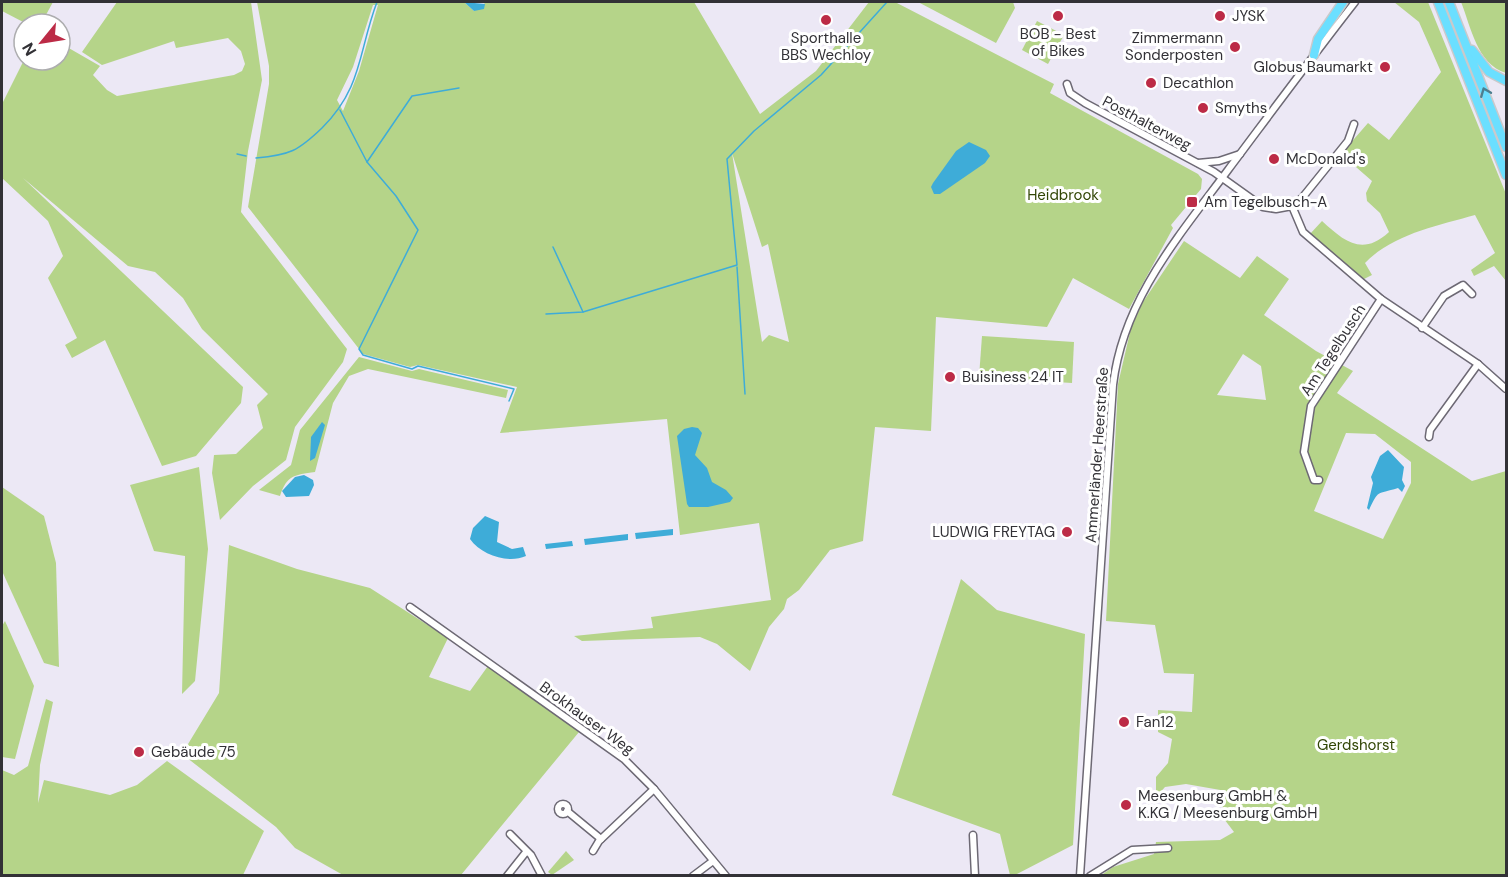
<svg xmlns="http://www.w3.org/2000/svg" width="1508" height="877" font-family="'DM Sans',sans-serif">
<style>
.green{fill:#b5d489;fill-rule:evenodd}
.water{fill:#3eacd8}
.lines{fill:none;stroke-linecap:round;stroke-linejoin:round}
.stream{stroke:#3eacd8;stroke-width:1.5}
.minor-casing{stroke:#6d6974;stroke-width:9}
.highway-casing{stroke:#cac9cb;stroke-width:11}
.minor{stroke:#fff;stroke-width:6}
.highway{stroke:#6bdfff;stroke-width:8}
.oneway{stroke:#4c7f90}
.poi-dot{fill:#bc2b46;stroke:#fff;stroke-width:2}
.labels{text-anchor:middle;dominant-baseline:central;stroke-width:6;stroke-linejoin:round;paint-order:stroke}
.poi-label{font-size:15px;fill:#323136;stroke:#fff;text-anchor:start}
.street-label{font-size:15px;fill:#323136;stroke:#fff}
.park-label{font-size:15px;fill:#324606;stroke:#fff}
</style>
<rect width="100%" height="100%" fill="#ece8f5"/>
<!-- green -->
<g class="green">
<path d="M2 2H53L41 24H27L2 11Z"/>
<path d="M117 2H251L262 80 248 151 241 212 347 349 343 362 295 427 286 460 253 486 220 520 212 473 214 455 236 454 263 428 257 405 268 394 202 329 183 298 155 272 128 266 23 178 243 387 241 403 196 456 162 466 105 340 72 358 65 345 77 338 48 278 63 256 48 221 2 178V104L24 60H60V43L100 66 93 75 107 90 117 96 234 75 242 71 245 64 241 51 228 38 176 48 174 41 102 65 82 52Z"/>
<path d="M257 2H464L474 11 485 3 480 2H694L760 114 816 71 869 2H895L1054 84 1050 93 1198 174 1202 179 1201 189 1171 225 1173 228 1129 309 1073 278 1047 327 936 317 931 431 875 427 863 541 830 550 799 590 787 599 784 609 769 627 750 671 717 644 700 637 582 641 574 636 653 628 651 617 771 600 759 523 680 535 667 419 500 433 517 387 418 365 410 367 363 354 248 207 269 84V66ZM373 5H378L359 71 343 111 337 100 353 67ZM732 153 762 247 768 244 789 342 769 335 762 342Z"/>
<path d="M918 2H1013L1015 8 996 43Z"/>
<path d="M1394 2H1428L1506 194V281L1494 266 1474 276 1471 270 1495 253 1475 215C1437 226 1393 234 1365 263L1372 275 1362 280 1310 234 1322 221C1344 241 1362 257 1389 232L1380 213 1367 201 1366 193 1372 181 1341 154 1368 123 1389 140 1441 72 1419 22Z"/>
<path d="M1461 2H1506V73C1477 64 1471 27 1461 2Z"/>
<path d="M1037 21 1064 35 1048 64 1022 50Z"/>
<path d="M1184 241 1240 278 1257 256 1289 279 1264 315 1316 351 1353 371 1337 393 1472 481 1506 471V875L1100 876 1113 867 1154 854 1156 842 1220 840 1234 832 1221 815 1226 791 1186 784 1165 787 1156 797V777L1168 763 1172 739 1158 732V710L1192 712 1194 674 1164 673 1155 625 1106 621 1118 384 1131 328 1143 302ZM1243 354 1261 366 1266 400 1217 395ZM1346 433 1375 434 1411 462V483L1383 539 1314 511Z"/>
<path d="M982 336 1074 342 1072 383 979 377Z"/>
<path d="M359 357 412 371 419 369 508 390 506 398 368 369 349 376 333 403 315 472C294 475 287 475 280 496L259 490 291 465 300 430Z"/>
<path d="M199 467 208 549 195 681 182 694 185 556 154 551 130 485Z"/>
<path d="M2 487 44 516 56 563 59 667 44 663 2 571Z"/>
<path d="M229 545 297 569 370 588 448 638 429 677 470 691 488 666 579 732 461 875H343L295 848 276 827 182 754 219 693Z"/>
<path d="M961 579 997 610 1085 634 1073 845 1015 875H1010L1000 834 892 795Z"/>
<path d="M5 621 34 686 15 759 2 757V626Z"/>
<path d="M46 699 53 702 40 765 38 803 44 780 110 795 137 785 167 761 264 831 243 875H2V770L14 775 28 766Z"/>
<path d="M566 851 574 860 552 875 548 872Z"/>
</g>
<!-- water -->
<g class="water">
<path d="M464 2 485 4 484 9 474 11Z"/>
<path d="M969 142 986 150 990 156 985 163 940 194H934L931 187 933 183 956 151Z"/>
<path d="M322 422 325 425 315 458 310 461 311 437Z"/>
<path d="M692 427 698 428 702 433 695 455 707 468 712 482 726 490 733 498 730 502 708 507H689L687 504 677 436 684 429Z"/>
<path d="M1388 450 1404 467 1402 480 1405 486 1402 492 1398 488C1376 495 1379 489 1369 510L1367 508 1373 483 1371 477 1380 456Z"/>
<path d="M304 475 313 480 314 485 309 496 286 497 282 491 295 477Z"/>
<path d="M485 516 499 522 497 542 512 549 523 547 526 556C508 564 481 555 470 539L473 528Z"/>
<path d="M673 529V535L636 539 635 533Z"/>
<path d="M628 534V540L585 545 584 539Z"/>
<path d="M572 541 573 546 546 549 545 544Z"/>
</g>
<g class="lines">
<!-- stream -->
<g class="stream">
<path d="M340 110 367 162 396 196 418 230 359 349 363 355 412 369 418 366 514 389 509 401"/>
<path d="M237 154 246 156"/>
<path d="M256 158C290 155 298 151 322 128 363 87 358 52 377 2"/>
<path d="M367 162 412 96 459 88"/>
<path d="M553 247 583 312"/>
<path d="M737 267 745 394"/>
<path d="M546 314 583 312 737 265 727 159 754 131 821 75 887 2"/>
</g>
<!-- minor casing -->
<g class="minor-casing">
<g id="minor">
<path d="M1067 84 1070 93 1085 103 1214 172 1263 207 1276 209 1292 206 1302 198 1348 141 1354 124"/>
<path d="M1198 163 1219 161 1240 154"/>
<path d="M1292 206 1303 232 1381 299 1478 364 1506 389"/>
<path d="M1422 328 1444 296 1463 285 1472 294"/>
<path d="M1429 437 1430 430 1478 364"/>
<path d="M1319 480H1314L1304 452 1311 406 1381 299"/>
<path d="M410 607 624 759 654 789 726 876"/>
<circle cx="563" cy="809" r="5"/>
<path d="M567 811 601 839"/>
<path d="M510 834 531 855 542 876"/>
<path d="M973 835 975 876"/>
<path d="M593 851 599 841 654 789"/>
<path d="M507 876 526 852"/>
<path d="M693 876 713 861"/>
<path d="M1080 876 1113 385C1123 300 1179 236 1228 170 1270 114 1312 57 1355 2"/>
<path d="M1090 876 1132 850 1168 848"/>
</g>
</g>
<!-- highway casing -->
<g class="highway-casing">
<g id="highway">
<path d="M1438 2 1506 175"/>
<path d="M1449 2 1506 147"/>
<path d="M1472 50 1489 72 1506 81"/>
<path d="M1314 55 1318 39 1343 2"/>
</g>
</g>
<!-- minor -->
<use href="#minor" class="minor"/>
<!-- highway -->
<use href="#highway" class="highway"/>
</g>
<!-- one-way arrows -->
<defs><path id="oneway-chevron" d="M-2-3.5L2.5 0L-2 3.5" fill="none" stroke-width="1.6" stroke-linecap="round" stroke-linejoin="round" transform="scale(1.5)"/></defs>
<use class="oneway" href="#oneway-chevron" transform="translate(1485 92) rotate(-112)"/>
<!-- markers -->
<g class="poi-dot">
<circle cx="1058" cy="16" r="6"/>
<circle cx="1220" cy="16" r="6"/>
<circle cx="826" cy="20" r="6"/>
<circle cx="1235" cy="47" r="6"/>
<circle cx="1385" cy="67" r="6"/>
<circle cx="1151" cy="83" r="6"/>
<circle cx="1203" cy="108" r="6"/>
<circle cx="1274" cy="159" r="6"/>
<rect x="1186" y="196" width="12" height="12" rx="3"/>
<circle cx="950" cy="377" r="6"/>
<circle cx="1067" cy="532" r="6"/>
<circle cx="1124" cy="722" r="6"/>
<circle cx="139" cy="752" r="6"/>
<circle cx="1126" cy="805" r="6"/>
</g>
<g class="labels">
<!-- poi labels -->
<g class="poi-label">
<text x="1232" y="16">JYSK</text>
<text x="1058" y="34" text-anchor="middle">BOB - Best<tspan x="1058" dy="17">of Bikes</tspan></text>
<text x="826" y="38" text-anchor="middle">Sporthalle<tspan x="826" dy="17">BBS Wechloy</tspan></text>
<text x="1223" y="38" text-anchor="end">Zimmermann<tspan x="1223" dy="17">Sonderposten</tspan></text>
<text x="1373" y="67" text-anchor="end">Globus Baumarkt</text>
<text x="1163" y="83">Decathlon</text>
<text x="1215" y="108">Smyths</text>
<text x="1286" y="159">McDonald's</text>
<text x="1204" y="202">Am Tegelbusch-A</text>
<text x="962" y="377">Buisiness 24 IT</text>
<text x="1055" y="532" text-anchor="end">LUDWIG FREYTAG</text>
<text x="1136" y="722">Fan12</text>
<text x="151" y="752">Gebäude 75</text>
<text x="1138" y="796">Meesenburg GmbH &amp;<tspan x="1138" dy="17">K.KG / Meesenburg GmbH</tspan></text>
</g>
<!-- street labels -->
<g class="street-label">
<text transform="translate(1147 123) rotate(28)">Posthalterweg</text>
<text transform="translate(1333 350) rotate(-57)">Am Tegelbusch</text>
<text transform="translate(1097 455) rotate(-86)">Ammerländer Heerstraße</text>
<text transform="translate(587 718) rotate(36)">Brokhauser Weg</text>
</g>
<!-- park labels -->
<g class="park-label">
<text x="1063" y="195">Heidbrook</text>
<text x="1356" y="745">Gerdshorst</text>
</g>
</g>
<!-- border -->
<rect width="1508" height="877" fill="none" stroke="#323136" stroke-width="6"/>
<!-- north arrow -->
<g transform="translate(42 42) rotate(240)"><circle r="28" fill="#ffffff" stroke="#adadaf" stroke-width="1.5"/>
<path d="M0-4.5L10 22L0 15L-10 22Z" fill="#bc2b46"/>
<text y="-9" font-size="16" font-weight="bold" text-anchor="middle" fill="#323136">N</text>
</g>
</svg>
